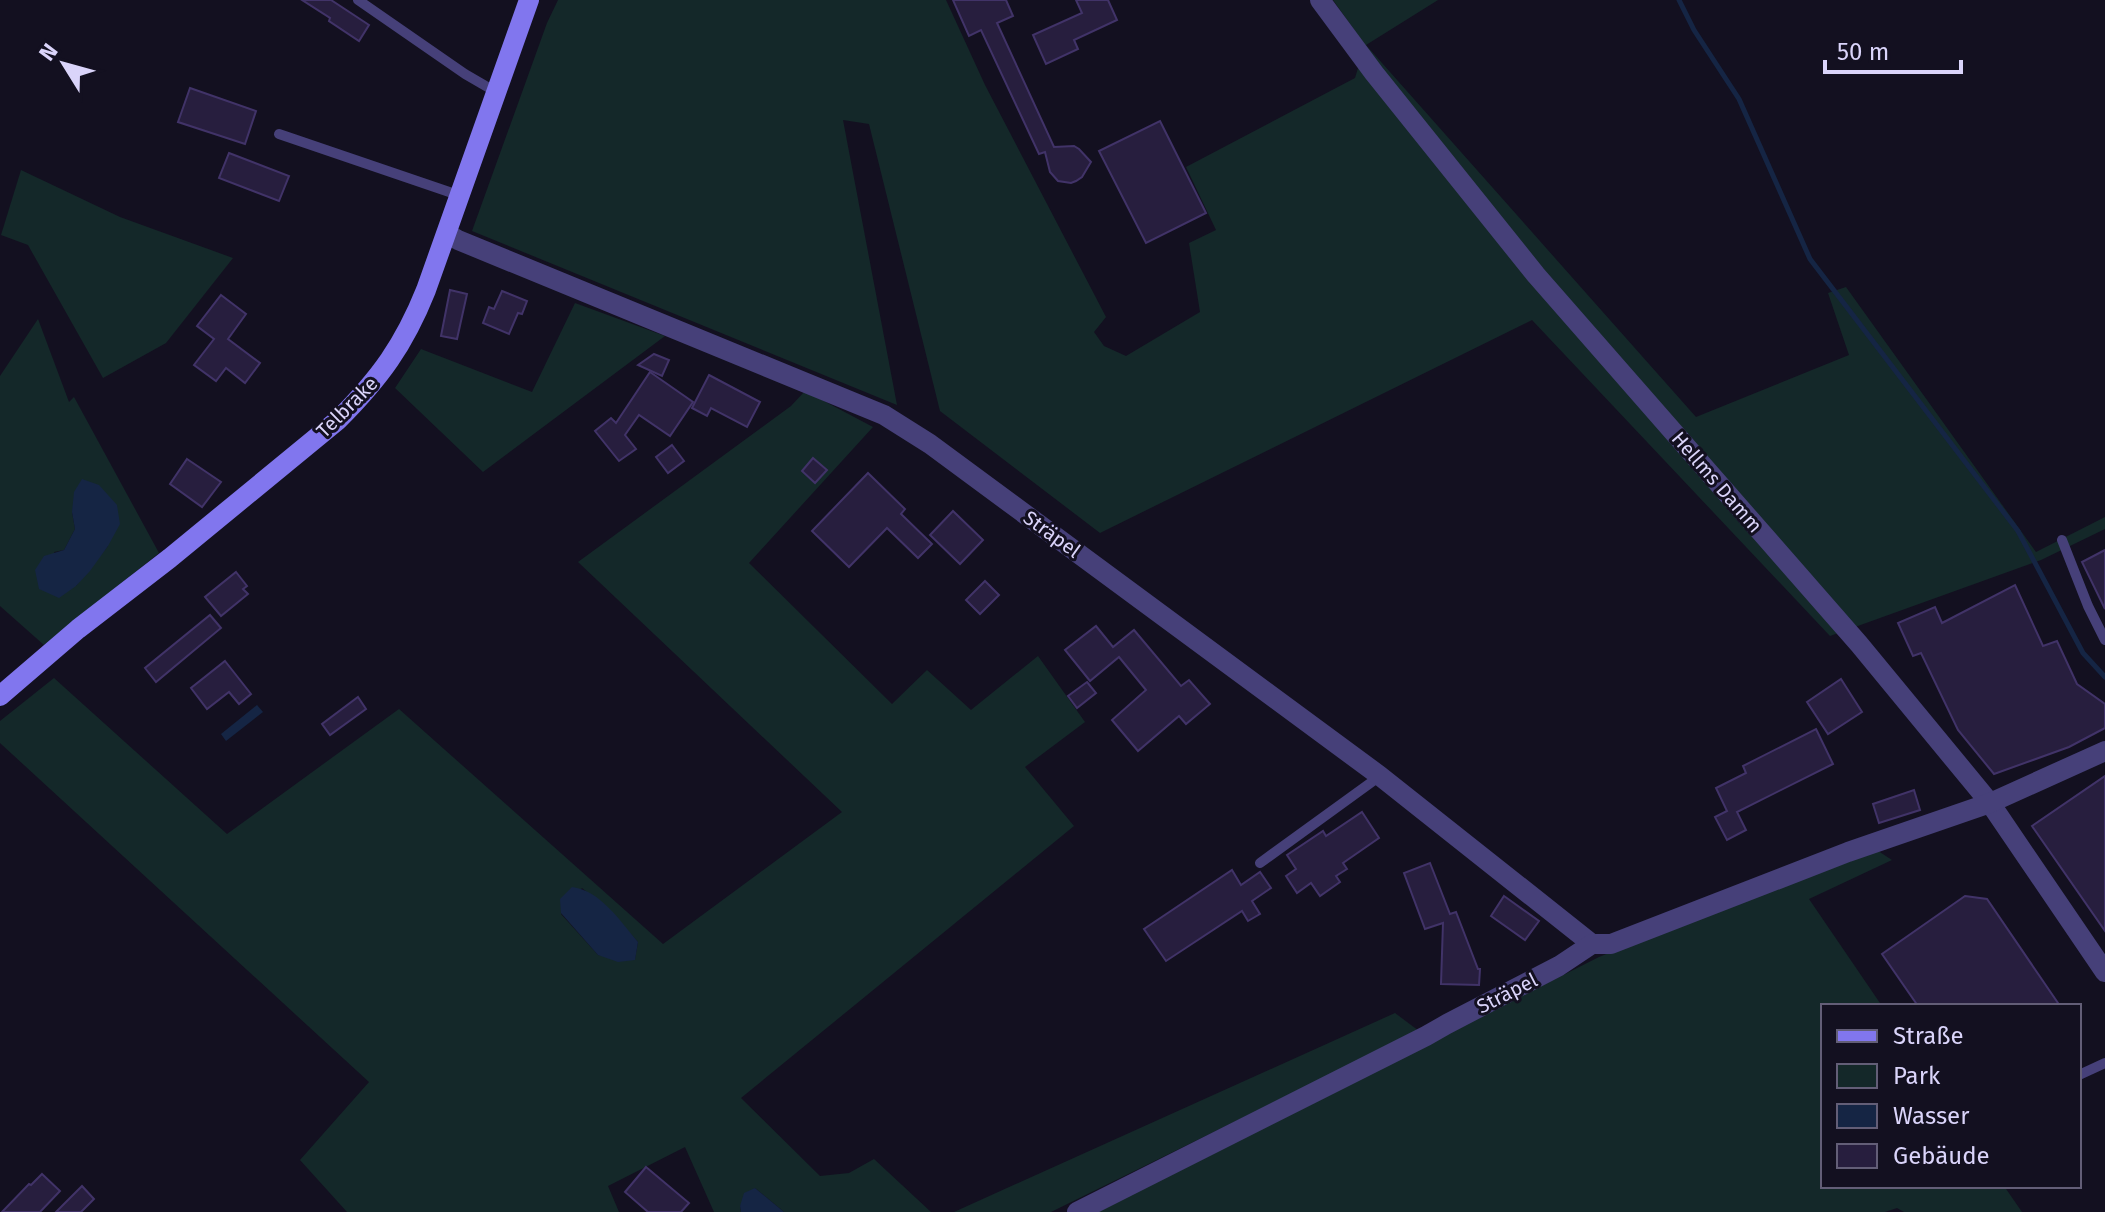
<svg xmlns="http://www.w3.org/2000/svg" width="2105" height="1212" font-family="'Fira Sans',sans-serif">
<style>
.green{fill:#142829;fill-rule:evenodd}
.water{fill:#152544}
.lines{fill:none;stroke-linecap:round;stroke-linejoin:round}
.stream{stroke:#152544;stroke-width:5}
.building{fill:#271e3e;stroke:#413368;stroke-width:2}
.lane{stroke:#464079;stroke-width:10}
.street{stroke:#464079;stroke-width:20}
.secondary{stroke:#8176ee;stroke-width:20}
.labels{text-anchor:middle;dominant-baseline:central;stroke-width:6;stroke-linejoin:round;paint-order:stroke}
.street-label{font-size:20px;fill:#dad4fa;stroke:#131020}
</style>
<rect width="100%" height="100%" fill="#131020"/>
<!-- green -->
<g class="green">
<path d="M558 0H946L985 85 1106 317 1094 332 1104 346 1126 356 1200 312 1189 243 1216 230 1186 167 1355 78 1365 45 1333 0H1438L1366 45 1696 417 1849 355 1828 293 1846 287 2036 552 2105 517V529L2041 560 1830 636 1532 320 1100 533 940 411 869 124 843 120 897 405 472 231 547 23Z"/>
<path d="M21 170 120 217 233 258 166 343 103 378 28 245 1 235Z"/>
<path d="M575 303 665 336 483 472 395 388 421 349 532 392Z"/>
<path d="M38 319 69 402 74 397 159 553 44 645 0 606V376ZM72 512 108 546 76 586 54 552 64 550 75 529Z"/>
<path d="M805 391 873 427 749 563 892 704 927 670 971 710 1038 656 1085 722 1025 767 1074 826 741 1098 820 1176 849 1173 874 1159 931 1212H784L755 1188 740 1206 741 1212H714L685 1147 608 1186 619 1212H347L300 1160 369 1082 0 743V721L54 678 227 834 399 709 663 944 842 812 578 562 791 406ZM582 888 611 912 638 942 635 959 598 955 561 914Z"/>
<path d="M1872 847 1892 860 1809 899 1882 1006H1823V1186H2004L2022 1212H1904L1897 1208 1885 1212H1092L1599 957Z"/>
<path d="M1395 1013 1419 1031 1051 1212H954Z"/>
</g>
<!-- water -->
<g class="water">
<path d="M82 479 99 485 117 505 120 524 108 546 90 571 76 586 59 598 39 589 35 570 44 556 64 550 75 529 72 512 74 492Z"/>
<path d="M257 705 263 712 226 741 221 734Z"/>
<path d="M572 887C600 890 621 922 638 942L635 960 618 962 598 955 561 913 560 899Z"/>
<path d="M755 1188 784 1212H741L740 1206 744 1193Z"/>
</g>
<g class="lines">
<!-- stream -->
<path class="stream" d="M1679 0 1694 30 1739 99 1810 259 2018 531 2083 653 2105 677"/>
</g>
<!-- building -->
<g class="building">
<path d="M302 0H331L369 25 359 41 329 21 330 18Z"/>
<path d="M953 0H1006L1013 16 997 23 1054 147 1074 146 1079 149 1091 162 1082 177 1076 181 1071 183 1058 181 1050 172 1045 152 1039 154 981 30 969 36Z"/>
<path d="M1076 0H1108L1117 20 1074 40 1078 49 1046 64 1033 35 1082 13Z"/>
<path d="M190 88 256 111 245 144 178 122Z"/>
<path d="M1160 121 1206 213 1146 243 1099 151Z"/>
<path d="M229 153 289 176 279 201 219 178Z"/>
<path d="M450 290 467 294 457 339 441 336Z"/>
<path d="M502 291 527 301 522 314 518 313 509 334 483 323 489 307 494 309Z"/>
<path d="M221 295 246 314 228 339 260 363 245 383 226 368 216 381 194 365 214 339 197 326Z"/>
<path d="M654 354 669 360 662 376 638 365Z"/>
<path d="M650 372 693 402 670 436 639 415 625 435 636 449 619 461 595 431 611 418 616 423Z"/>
<path d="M709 375 760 402 747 427 711 408 707 416 692 408Z"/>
<path d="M672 445 684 461 668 473 656 457Z"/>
<path d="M813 458 827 470 815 483 802 471Z"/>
<path d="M187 459 221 482 202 507 170 484Z"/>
<path d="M868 473 905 509 901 514 932 544 918 558 887 528 849 567 812 531Z"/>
<path d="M953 511 983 540 960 564 930 535Z"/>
<path d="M2105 550V609L2082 562Z"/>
<path d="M236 572 247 586 243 589 248 594 221 616 205 597Z"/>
<path d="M985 581 999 595 980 614 966 600Z"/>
<path d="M2015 585 2043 646 2057 641 2077 684 2105 704V728L2069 747 1994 774 1958 730 1921 653 1913 656 1898 623 1935 607 1942 623Z"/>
<path d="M210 615 221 628 156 682 145 668Z"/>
<path d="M1096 626 1113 647 1134 630 1181 686 1189 680 1210 704 1186 724 1179 716 1138 751 1112 720 1146 690 1119 657 1090 681 1065 650Z"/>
<path d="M225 661 251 694 239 704 229 692 207 709 191 688Z"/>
<path d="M1841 679 1862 712 1828 734 1807 702Z"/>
<path d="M1087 682 1096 693 1077 708 1068 696Z"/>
<path d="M358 697 366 709 330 735 322 724Z"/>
<path d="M1816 729 1833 764 1737 812 1746 830 1727 840 1715 817 1727 811 1716 788 1746 773 1743 766Z"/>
<path d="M2105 776V931L2032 826Z"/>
<path d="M1914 790 1920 810 1879 823 1873 804Z"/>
<path d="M1362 812 1379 838 1343 863 1347 869 1336 876 1340 882 1320 896 1311 883 1297 893 1286 876 1296 869 1287 855 1323 831 1326 836Z"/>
<path d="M1430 863 1450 914 1456 912 1478 969H1480L1479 985 1441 984 1443 923 1425 929 1404 873Z"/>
<path d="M1232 870 1241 885 1260 872 1271 888 1252 901 1260 914 1248 921 1242 911 1166 961 1144 929Z"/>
<path d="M1504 896 1539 921 1525 940 1491 916Z"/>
<path d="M1965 896 1987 899 2060 1006H1918L1882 954Z"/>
<path d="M646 1167 689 1203 681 1212H648L625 1192Z"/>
<path d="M42 1174 60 1191 40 1212H2L29 1184 31 1185Z"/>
<path d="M82 1186 94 1199 81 1212H56Z"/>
</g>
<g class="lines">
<!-- lane -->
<g class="lane">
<path d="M358 0 465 74 496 92"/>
<path d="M279 134 461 196"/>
<path d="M2062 540 2088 606 2105 640"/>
<path d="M1260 863 1380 776"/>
<path d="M2079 1075 2105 1063"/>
</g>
<!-- street -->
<g class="street">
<path d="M1320 0 1374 73 1536 275 1859 644 1990 803 2105 972"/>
<path d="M448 234 458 240 884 415 930 444 1380 776 1592 944"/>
<path d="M1077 1212 1426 1036 1447 1024 1559 966 1592 944H1611L1848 852 1990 803 2105 751"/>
</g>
<!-- secondary -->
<path class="secondary" d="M0 696 78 629 170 558 338 420C380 378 404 345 426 290L529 0"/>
</g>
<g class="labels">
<!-- street labels -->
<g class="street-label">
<text transform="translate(347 407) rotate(-45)">Telbrake</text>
<text transform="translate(1717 482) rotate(49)">Hellms Damm</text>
<text transform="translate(1052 534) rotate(36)">Sträpel</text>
<text transform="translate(1507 993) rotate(-27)">Sträpel</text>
</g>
</g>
<!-- legend -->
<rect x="1821" y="1004" width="260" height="184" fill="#131020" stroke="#635e77" stroke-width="2"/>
<rect x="1837" y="1030" width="40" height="12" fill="#8176ee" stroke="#635e77" stroke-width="2"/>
<text x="1893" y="1044" font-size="24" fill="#dad4fa">Straße</text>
<rect x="1837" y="1064" width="40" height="24" fill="#142829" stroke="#635e77" stroke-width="2"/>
<text x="1893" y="1084" font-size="24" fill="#dad4fa">Park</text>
<rect x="1837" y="1104" width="40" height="24" fill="#152544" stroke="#635e77" stroke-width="2"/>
<text x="1893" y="1124" font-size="24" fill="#dad4fa">Wasser</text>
<rect x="1837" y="1144" width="40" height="24" fill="#271e3e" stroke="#635e77" stroke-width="2"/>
<text x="1893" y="1164" font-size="24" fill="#dad4fa">Gebäude</text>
<!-- north arrow -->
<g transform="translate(64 64) rotate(307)" stroke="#131020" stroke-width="6" paint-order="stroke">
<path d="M0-6L14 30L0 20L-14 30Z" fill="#dad4fa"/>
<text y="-12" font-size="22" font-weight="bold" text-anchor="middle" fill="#dad4fa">N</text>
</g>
<!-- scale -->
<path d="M1825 60v12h136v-12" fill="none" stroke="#dad4fa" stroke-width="4"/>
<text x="1837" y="60" font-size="24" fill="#dad4fa" stroke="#131020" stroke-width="6" paint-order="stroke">50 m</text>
</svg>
